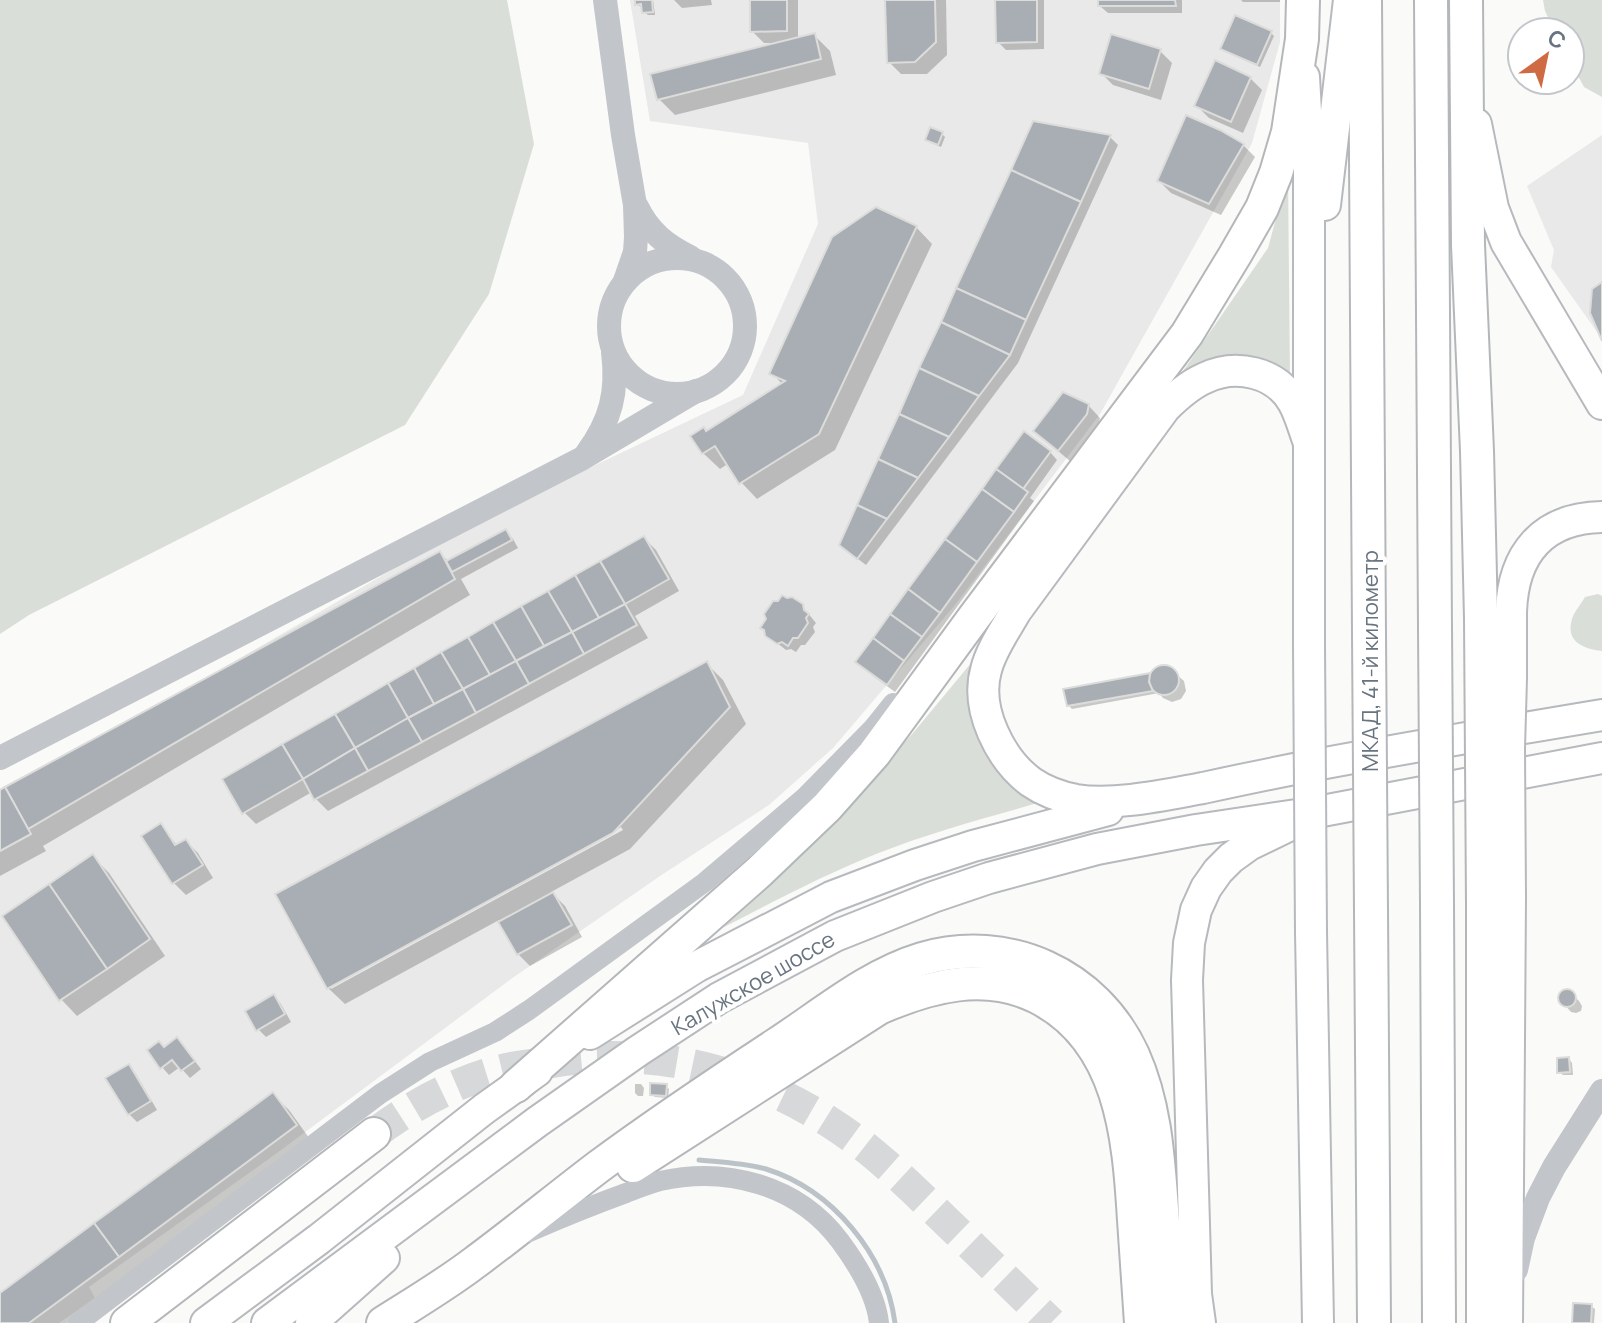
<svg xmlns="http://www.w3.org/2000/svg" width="1602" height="1323" font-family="Manrope,sans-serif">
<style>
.built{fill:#e8e9e8}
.green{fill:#daded8}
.shadow{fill:#0003;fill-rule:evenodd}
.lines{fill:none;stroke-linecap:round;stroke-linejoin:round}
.stream{stroke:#bbc3c8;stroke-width:5}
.building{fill:#a8aeb4;stroke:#dcdcda;stroke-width:2}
.trunk-tunnel{stroke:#d6d8da;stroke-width:32;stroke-dasharray:32 16;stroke-linecap:butt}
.primary-casing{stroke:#b6b9bd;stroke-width:34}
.trunk-casing{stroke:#b4b7ba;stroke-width:36}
.minor{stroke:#c2c5c9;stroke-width:20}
.tertiary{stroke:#c2c5c9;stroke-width:24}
.primary{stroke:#fff;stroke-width:30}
.trunk{stroke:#fff;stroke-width:32}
.primary-bridge-casing{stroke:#b6b9bd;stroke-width:34;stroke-linecap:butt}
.trunk-bridge-casing{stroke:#b4b7ba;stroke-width:36;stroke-linecap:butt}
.primary-bridge{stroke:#fff;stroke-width:30}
.trunk-bridge{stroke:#fff;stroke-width:32}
.labels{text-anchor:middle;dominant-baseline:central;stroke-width:8;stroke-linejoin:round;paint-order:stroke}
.street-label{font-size:22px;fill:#68747f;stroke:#fff}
</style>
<rect width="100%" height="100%" fill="#fafaf8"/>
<!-- built -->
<g class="built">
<path d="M630 0H1280V42L1252 143 1100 414 955 605 833 748 769 805 660 876 511 979 277 1153 89 1287 95 1298 59 1323H0V789L204 679 471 524 743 395 818 224 808 143 650 121Z"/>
<path d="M1602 135V339L1551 267 1554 250 1527 186Z"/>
</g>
<!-- green -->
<g class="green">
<path d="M0 0H507L534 144 489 294 405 425 29 615 0 634Z"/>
<path d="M1543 0H1602V97L1584 87 1570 61V32H1555L1545 11Z"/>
<path d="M1288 174 1290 379 1170 390 1268 248Z"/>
<path d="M1598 594 1602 596V651C1584 649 1565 642 1572 619 1574 612 1581 604 1585 597Z"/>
<path d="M972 662 977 666 975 695 1045 801C989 817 931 832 876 854 816 878 758 910 700 939L853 798 913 733Z"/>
</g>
<!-- shadow -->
<g class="shadow">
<path d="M637 0H653L655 15H648L644 12V7H641L637 4Z"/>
<path d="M674 0H711L712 5 682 8Z"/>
<path d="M752 0H798V39L814 35 830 51 836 75 675 115 659 99 776 43H764L752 31Z"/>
<path d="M887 0H946L947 55 927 74H901L889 62Z"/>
<path d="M997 0H1044V49L1006 50 998 42Z"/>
<path d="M1100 0H1182V13H1108L1100 6Z"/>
<path d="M1241 0H1280V2H1243Z"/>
<path d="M1270 32 1274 36 1260 67 1226 52 1222 49Z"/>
<path d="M1160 51 1172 63 1161 100 1113 85 1101 73Z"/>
<path d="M1250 78 1262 90 1243 133 1209 118 1197 106Z"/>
<path d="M942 134 945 137 941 147 931 143 927 139Z"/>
<path d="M1110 137 1118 145 1018 363 866 565 849 552Z"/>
<path d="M1243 145 1255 157 1221 215 1171 193 1159 181Z"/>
<path d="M916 227 932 244 835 450 757 499 741 482 729 463 720 469 703 453 707 433 783 385 772 373Z"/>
<path d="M1088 405 1100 418 1098 426 1071 462 1035 431Z"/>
<path d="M1050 452 1057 460 1030 498 1034 501 895 692 865 670 857 662Z"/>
<path d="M506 531 513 539 518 548 461 579 470 595 43 846 46 851 0 876V792L440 553 449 562Z"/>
<path d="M644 538 656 550 679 591 635 616 648 638 328 811 316 799 312 792 256 824 244 812Z"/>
<path d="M802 606 816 623 813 627 815 632 805 645H801L796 652 791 649 786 650 767 635Z"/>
<path d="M707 664 723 680 746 724 630 849 551 892 565 906 582 937 530 966 518 954 499 920 345 1004 328 988 278 895ZM621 827 623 830 331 989V985Z"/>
<path d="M1163 666 1168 667 1184 681 1186 691 1181 699 1172 702 1163 698 1159 693 1072 709 1068 705 1149 675 1151 677 1154 670Z"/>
<path d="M160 826 178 846 186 841 198 853 213 878 186 895 174 883 144 836Z"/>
<path d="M93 857 109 873 165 956 77 1016 61 999Z"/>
<path d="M1566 991 1571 993 1579 1001 1582 1006 1581 1011 1576 1013 1571 1012 1563 1003 1560 999 1561 994Z"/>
<path d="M273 996 281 1004 291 1022 266 1037 258 1029Z"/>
<path d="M184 1047 201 1069 190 1078 180 1067 169 1075 162 1067 164 1049Z"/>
<path d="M1569 1059 1572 1063 1573 1075H1563L1559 1072Z"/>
<path d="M128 1066 136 1074 157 1110 137 1122 129 1114Z"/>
<path d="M635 1084H641L644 1088 643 1096H638L635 1093Z"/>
<path d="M666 1086 669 1089 668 1098 655 1097 652 1094Z"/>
<path d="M272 1094 289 1110 312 1142 67 1323H0V1295Z"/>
<path d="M1591 1306 1595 1309 1594 1323H1574Z"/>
</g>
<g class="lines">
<!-- stream -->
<path class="stream" d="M699 1160C721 1162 744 1163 766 1169 833 1190 886 1255 895 1323"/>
</g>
<!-- building -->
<g class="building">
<path d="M635 0H652L653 12 642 13 641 4 635 5Z"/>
<path d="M750 0H787V31L750 32Z"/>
<path d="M885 0H935L936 42 915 62 887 63Z"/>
<path d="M995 0H1037V42L996 43Z"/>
<path d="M1098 0H1175L1176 6H1098Z"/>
<path d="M1235 15 1272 31 1257 65 1220 49Z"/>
<path d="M815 33 821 59 657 100 650 74Z"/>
<path d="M1111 34 1161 49 1149 89 1099 74Z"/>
<path d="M1215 60 1251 77 1231 122 1194 106Z"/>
<path d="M1186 115 1220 130 1244 144 1209 204 1157 181Z"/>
<path d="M1033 121 1111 135 1081 202 1011 170Z"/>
<path d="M930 127 943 132 938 145 925 140Z"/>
<path d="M1011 170 1081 202 1026 320 956 288Z"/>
<path d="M876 207 917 226 819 434 739 484 715 446 702 454 690 436 704 427 706 431 785 381 769 374 832 237Z"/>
<path d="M1602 282V341L1590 313 1592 289Z"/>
<path d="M956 288 1026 320 1010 355 941 322Z"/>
<path d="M941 322 1010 355 979 396 919 368Z"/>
<path d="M919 368 979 396 949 437 899 414Z"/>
<path d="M1063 392 1089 404 1087 414 1058 451 1033 431Z"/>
<path d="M899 414 949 437 918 478 878 459Z"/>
<path d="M1024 431 1051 451 1023 489 996 469Z"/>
<path d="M878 459 918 478 887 519 857 505Z"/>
<path d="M996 469 1028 492 1014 512 982 489Z"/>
<path d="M982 489 1014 512 977 562 945 539Z"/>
<path d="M857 505 887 519 857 559 839 545Z"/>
<path d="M506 529 512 540 452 572 446 561Z"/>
<path d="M644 536 669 579 625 604 600 561Z"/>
<path d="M945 539 977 562 940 613 908 589Z"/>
<path d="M440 551 455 579 28 829 5 787Z"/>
<path d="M600 561 625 604 599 618 575 575Z"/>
<path d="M575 575 599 618 572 632 548 591Z"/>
<path d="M908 589 940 613 922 637 890 614Z"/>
<path d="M548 591 572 632 544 646 521 606Z"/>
<path d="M782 595 787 598 792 597 803 604 804 610 809 614 806 618 808 623 798 638H793L788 646 782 642 777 644 765 636 764 630 760 628 766 619 764 614 773 601H778Z"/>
<path d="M625 604 637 625 584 654 572 632Z"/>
<path d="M521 606 544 646 516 661 493 622Z"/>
<path d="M890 614 922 637 904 661 873 638Z"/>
<path d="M493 622 516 661 490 675 468 637Z"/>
<path d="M572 632 584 654 529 684 516 661Z"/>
<path d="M468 637 490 675 463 689 441 652Z"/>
<path d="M873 638 904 661 887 685 855 662Z"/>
<path d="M441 652 463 689 434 704 414 668Z"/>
<path d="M516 661 529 684 476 713 463 689Z"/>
<path d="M707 661 730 707 613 833 327 989 275 894Z"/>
<circle cx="1164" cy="680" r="15"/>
<path d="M414 668 434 704 408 718 388 683Z"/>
<path d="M1150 673 1149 682 1153 691 1067 706 1063 689Z"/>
<path d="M388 683 408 718 355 748 335 714Z"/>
<path d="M463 689 476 713 422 742 408 718Z"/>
<path d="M335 714 355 748 303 779 282 744Z"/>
<path d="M408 718 422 742 368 771 355 748Z"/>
<path d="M282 744 303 779 242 814 222 779Z"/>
<path d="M355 748 368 771 314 800 303 779Z"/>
<path d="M5 787 31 834 0 851V790Z"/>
<path d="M161 823 175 845 186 839 203 865 172 884 141 836Z"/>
<path d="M93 854 150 939 107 969 49 884Z"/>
<path d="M49 884 107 969 59 1001 2 916Z"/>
<path d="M553 892 572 925 517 955 498 922Z"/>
<circle cx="1567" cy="998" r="9"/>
<path d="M274 994 285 1014 256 1031 245 1011Z"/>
<path d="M177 1037 195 1061 181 1071 172 1060 160 1069 147 1050 159 1041 164 1047Z"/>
<path d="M1569 1057 1570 1072 1557 1073V1058Z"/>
<path d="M129 1064 151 1101 128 1115 105 1078Z"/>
<path d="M650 1083 667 1084 666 1096 650 1095Z"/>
<path d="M273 1092 297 1125 119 1257 94 1223Z"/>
<path d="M94 1223 119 1257 29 1323H0V1293Z"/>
<path d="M1573 1303 1592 1304 1591 1323H1572Z"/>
</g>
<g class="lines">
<!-- trunk-tunnel -->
<path class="trunk-tunnel" d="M374 1134C411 1106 453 1083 498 1071 513 1067 530 1065 546 1063 665 1042 777 1077 870 1151 897 1173 922 1198 946 1221 981 1255 1016 1289 1051 1323"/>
<!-- primary casing -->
<g class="primary-casing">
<g id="primary">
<path d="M1304 77 1309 163V646"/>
<path d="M1476 124 1493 208 1506 242 1602 404"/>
<path d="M1325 205 1349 0"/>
<path d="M1309 443C1304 430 1300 414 1293 402 1276 372 1236 363 1205 378 1189 385 1177 396 1165 408L1016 611C1006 629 991 649 986 670 975 709 1000 759 1031 782 1044 791 1061 797 1076 800 1115 806 1164 795 1203 788 1240 780 1278 772 1315 765 1411 747 1506 731 1602 715"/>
<path d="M1511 612C1513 554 1542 518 1602 517"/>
<path d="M1311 932 1318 1323"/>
<path d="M590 1034 696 967 831 897 915 865 973 846 1108 810"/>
<path d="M206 1323 319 1239 484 1109 537 1071"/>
<path d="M267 1323 537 1122 638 1051 719 998 835 936 933 897 989 878 1097 849 1196 830 1317 812"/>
<path d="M311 1323 384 1258"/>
<path d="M1200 1323 1196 1294 1187 980 1189 943 1196 910 1206 888 1218 871 1231 858 1249 845 1317 812 1602 758"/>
<path d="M1507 1323 1510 898"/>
</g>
</g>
<!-- trunk casing -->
<g class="trunk-casing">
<g id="trunk">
<path d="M1365 0 1369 634"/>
<path d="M1431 0 1435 628"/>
<path d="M1466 0 1468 245 1477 451 1481 618"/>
<path d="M1437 904 1439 1323"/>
<path d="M1371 911 1374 1323"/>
<path d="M516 1086 759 872 827 807 874 754 975 616 1187 334 1235 255 1262 208 1276 173 1288 132 1302 39 1303 0"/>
<path d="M633 1166 879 1008C930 986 985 971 1037 997 1121 1039 1129 1136 1134 1220 1136 1254 1139 1289 1141 1323"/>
<path d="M127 1323 374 1134"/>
<path d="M383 1323C413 1304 445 1285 474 1263 516 1232 556 1199 598 1167 656 1124 716 1084 777 1044 823 1014 869 975 922 959 1008 934 1096 974 1133 1055 1155 1104 1158 1156 1162 1209 1165 1247 1168 1285 1171 1323"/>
<path d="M1483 1323V903"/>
</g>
</g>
<!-- minor -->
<g class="minor">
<path d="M529 1232C561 1218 593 1205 626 1193 637 1189 648 1184 660 1181 727 1166 798 1185 840 1241 857 1264 876 1294 879 1323"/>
<path d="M78 1323 380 1094 430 1062 495 1032 529 1010 705 882 804 798 873 728 893 703"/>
</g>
<!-- tertiary -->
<g class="tertiary">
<path d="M605 0 623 135 635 205 636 237 635 252 625 281"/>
<path d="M637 207C649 232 666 245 690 257"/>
<circle cx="677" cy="326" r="68"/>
<path d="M587 453C611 420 618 392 613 352"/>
<path d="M0 758 583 458 696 391"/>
<path d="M1516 1270 1523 1238 1538 1198 1554 1167 1602 1091"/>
</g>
<!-- primary -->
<use href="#primary" class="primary"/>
<!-- trunk -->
<use href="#trunk" class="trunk"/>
<!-- primary-bridge casing -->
<g class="primary-bridge-casing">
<g id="primary-bridge">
<path d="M1309 646 1311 932"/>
<path d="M1510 898 1509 748 1511 678V612"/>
</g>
</g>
<!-- trunk-bridge casing -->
<g class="trunk-bridge-casing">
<g id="trunk-bridge">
<path d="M1481 618 1483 903"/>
<path d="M1435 628 1437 904"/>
<path d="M1369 634 1371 911"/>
</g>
</g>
<!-- primary-bridge -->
<use href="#primary-bridge" class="primary-bridge"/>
<!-- trunk-bridge -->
<use href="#trunk-bridge" class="trunk-bridge"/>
</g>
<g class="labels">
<!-- street labels -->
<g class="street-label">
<text transform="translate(1370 661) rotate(-90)">МКАД, 41-й километр</text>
<text transform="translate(753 983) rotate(-30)">Калужское шоссе</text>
</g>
</g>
<!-- north arrow -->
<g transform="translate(1546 56) rotate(33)"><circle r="38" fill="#ffffff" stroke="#c3c7cc" stroke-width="2"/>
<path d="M0-6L14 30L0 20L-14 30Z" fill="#cf6b43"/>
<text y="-12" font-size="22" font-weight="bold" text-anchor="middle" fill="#68747f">С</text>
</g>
</svg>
